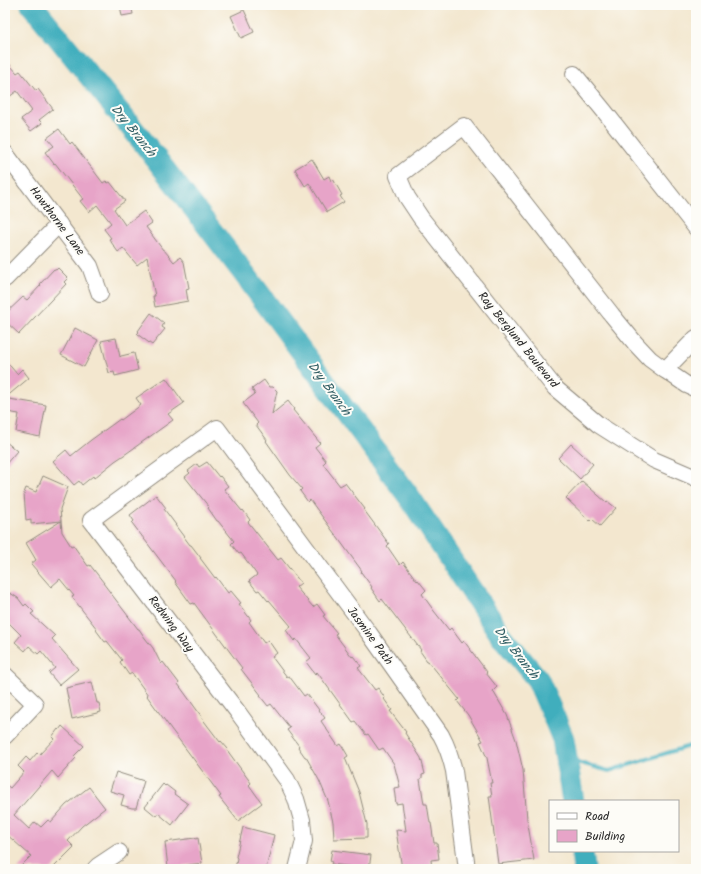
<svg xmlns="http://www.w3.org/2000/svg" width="701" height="874" font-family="Kalam,sans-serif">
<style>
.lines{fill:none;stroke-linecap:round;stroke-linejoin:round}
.stream{stroke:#40aebd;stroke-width:4}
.river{stroke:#40aebd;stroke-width:23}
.building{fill:#e7a4c8}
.minor-casing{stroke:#8f897d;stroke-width:18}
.minor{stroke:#fff;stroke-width:16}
.labels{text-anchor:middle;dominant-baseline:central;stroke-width:4;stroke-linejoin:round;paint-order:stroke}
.street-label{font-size:12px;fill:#2b2b2b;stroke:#fdfcf7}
.water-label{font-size:13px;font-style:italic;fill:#335f65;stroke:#fdfcf7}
</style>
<rect width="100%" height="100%" fill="#fdfcf7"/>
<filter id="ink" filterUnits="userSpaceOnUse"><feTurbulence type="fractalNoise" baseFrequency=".025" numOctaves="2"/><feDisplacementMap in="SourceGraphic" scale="8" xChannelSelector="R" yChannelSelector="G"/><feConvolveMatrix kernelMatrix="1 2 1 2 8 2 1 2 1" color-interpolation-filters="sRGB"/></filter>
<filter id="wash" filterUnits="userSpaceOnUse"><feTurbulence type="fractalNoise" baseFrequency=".012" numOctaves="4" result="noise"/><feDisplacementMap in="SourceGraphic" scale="16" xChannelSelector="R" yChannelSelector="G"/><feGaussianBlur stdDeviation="0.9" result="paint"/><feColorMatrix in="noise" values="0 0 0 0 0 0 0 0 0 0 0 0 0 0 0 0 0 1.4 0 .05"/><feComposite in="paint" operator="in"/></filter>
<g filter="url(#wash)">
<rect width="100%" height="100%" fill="#f3e7cf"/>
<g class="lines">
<!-- stream -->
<path class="stream" d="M566 759 609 771 696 744"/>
<!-- river -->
<g class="river">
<path d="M32 5 144 143 246 276 410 498 501 635 538 680 556 722 563 739 573 801"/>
<path d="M582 851 584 869"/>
</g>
</g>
<g id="blocks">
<!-- building -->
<g class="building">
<path d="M120 5H131L133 14 122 16Z"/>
<path d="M244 10 254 32 241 38 231 16Z"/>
<path d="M5 59 17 73 20 71 36 91 38 89 53 109 39 120 42 123 31 131 21 119 32 111 17 91 5 100Z"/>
<path d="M59 129 70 144 72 142 103 183 106 181 108 183 110 182 125 201 114 209 125 225 144 211 152 223 146 227 163 250H164L174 262 180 257 184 262 189 288 186 289 188 301 155 307 153 296H155L147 257 137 265 123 248 118 252 109 239 111 238 104 229 111 223 97 205 89 212 80 201 83 199 55 163 54 164 45 152 54 146 47 138Z"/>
<path d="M312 159 324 179 329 176 331 181 333 179 342 195 340 196 344 202 327 212 309 183 305 186 295 169Z"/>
<path d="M58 268 68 278 64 282 66 284 19 334 5 321V314L23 297 27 300 41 285 40 284 54 269 56 270Z"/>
<path d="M151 313 164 323 162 327 165 329 152 345 137 334 139 332 138 331Z"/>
<path d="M75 328 98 340 84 367 61 355Z"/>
<path d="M116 338 120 357 121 356 134 353 138 370 115 376 114 372 109 373 101 341Z"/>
<path d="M5 360 17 374 22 369 29 378 5 398Z"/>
<path d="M166 378 184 403 168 414 173 420 127 453 115 461 94 478 93 476 82 485 79 481 74 485 53 461 66 450 71 456 91 440 120 419 121 420 141 405 136 398Z"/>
<path d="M264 380 269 387H273L277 391 272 414 288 401 294 409 293 410 320 443 315 447 326 461 323 464 340 486 345 483 365 509 364 510 389 544 387 546 400 565 403 562 417 581 418 580 426 590 422 594 434 611 449 630 451 628 462 643 464 641 487 672 486 673 497 687 493 691 507 715 516 740 523 770 527 819 534 860 498 864 489 796H492L490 783H492L487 758 480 742 483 741 468 715 457 701 459 699 428 661H427L420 651 421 650 382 599 380 601 371 588 372 587 361 572 362 571 310 500 308 502 300 491 302 489 290 475 266 441 267 440 256 425 258 423 243 403 255 394 252 389Z"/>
<path d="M9 399 46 405 40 437 16 432 19 414 7 412Z"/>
<path d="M5 441 17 451 5 465Z"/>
<path d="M571 444 593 464 580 479 558 458Z"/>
<path d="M207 462 219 477 220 476 228 486 224 489 242 511 243 510 250 520 248 522 278 560 281 558 301 583 296 587 313 607 317 604 325 615 323 616 337 633 335 634 352 657 353 656 361 666 358 668 375 690 378 688 385 698 384 699 392 710 390 711 406 732 405 733 421 758 425 774 422 775V778L420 779 424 804H427L430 823H431L434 843H437L439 859 431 860 432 869H402L396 830 406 831 402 803 396 804 394 788 400 787 394 764 383 748 379 750 368 734 366 735 355 721 353 722 317 672 315 674 306 662 311 658 296 639 294 641 286 630 291 626 269 600 268 601 259 590 257 591 249 581 257 575 241 553 239 554 231 544 234 541 218 521H217L208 508 209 507 185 477 190 473 188 471 197 464 199 467Z"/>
<path d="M43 476 68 487 60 509 62 532 71 546 73 545 88 566 90 565 104 583H103L138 629H139L145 638 153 648 161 664 163 662 179 683 178 684 202 717H201L220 742 221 741 228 749 227 750 251 783 249 785 262 803 238 821 219 797 221 796 171 729 147 696 148 695 132 673 129 675 120 662 122 660 107 641 105 642 96 630 97 629 72 597 74 596 60 579 51 587 31 564 36 560 26 543 61 521 31 524V519L26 520 24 493 26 488 36 492Z"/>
<path d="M582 481 606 502 607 501 616 508 600 526 592 519 590 521 566 498Z"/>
<path d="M156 495 166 508 164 509 176 525H175L190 545H191L201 558H200L215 578 216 577 228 593 231 591 241 603 239 604 251 620 249 622 264 643 268 640 277 653 272 657 287 677 289 676 304 696 307 694 325 718 321 721 338 746 341 744 348 756 345 758 359 792 367 824V838L334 839 333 822 328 801 319 780 306 757H305L298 747 299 746 287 730 290 728 271 704 268 706 260 696 261 695 241 669 242 668 230 652 194 603 191 604 175 582 176 581 132 523 134 521 130 515Z"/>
<path d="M10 593 18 598 24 606 26 604 34 612 31 614 55 636 52 639 78 669 59 685 49 673 55 668 41 651 38 654 29 646 25 651 15 642 21 635 5 619V598Z"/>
<path d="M92 682 97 703H99L101 712 72 719 66 688Z"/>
<path d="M62 726 84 746 74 756 76 758 58 778 52 771 14 815 29 829 35 822 41 827 48 820 51 822 66 805 89 787 105 808 82 826 68 841 74 847 52 869H18L31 856 5 833V784L10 788 24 772 18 766 26 757 30 761 37 753 39 755 54 739 52 737 58 729 59 730Z"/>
<path d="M116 772 144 781 136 808H132L121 805 124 795 110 791Z"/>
<path d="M163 784 165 786 166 785 175 792 174 794 188 804 172 825 158 813 156 816 145 807Z"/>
<path d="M243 827 274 835 266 869H235L237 858 236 857Z"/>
<path d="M195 838 196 839 198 838 202 863 168 868 165 842Z"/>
<path d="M332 850 371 855 369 869 331 864 332 862 330 861Z"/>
</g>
</g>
</g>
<g filter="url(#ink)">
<use href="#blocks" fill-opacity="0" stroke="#8f897d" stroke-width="1"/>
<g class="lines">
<!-- minor casing -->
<g class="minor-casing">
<g id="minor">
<path d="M574 74 605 112 696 228"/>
<path d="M5 153 90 266 100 294"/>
<path d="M5 279 59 224"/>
<path d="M696 338 665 370 687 385 696 389"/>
<path d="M665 370 650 359 635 343 612 315 464 126 398 176 407 197 421 218 555 388 599 425 654 460 696 478"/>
<path d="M5 675 35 704 5 736"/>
<path d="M95 869 98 866 119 852"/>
<path d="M297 869 304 841 302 820 296 799 287 780 237 711 91 520 217 428 369 633 441 735C447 746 451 758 454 771L467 869"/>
</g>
</g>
<!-- minor -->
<use href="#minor" class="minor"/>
</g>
</g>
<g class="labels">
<!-- street labels -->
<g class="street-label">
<text transform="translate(57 221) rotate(53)">Hawthorne Lane</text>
<text transform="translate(518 340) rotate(51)">Ray Berglund Boulevard</text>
<text transform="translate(171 624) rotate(53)">Redwing Way</text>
<text transform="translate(370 636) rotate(54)">Jasmine Path</text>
</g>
<!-- water labels -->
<g class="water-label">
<text transform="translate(133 131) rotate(51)">Dry Branch</text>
<text transform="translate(329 389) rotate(54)">Dry Branch</text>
<text transform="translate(516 653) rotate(52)">Dry Branch</text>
</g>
</g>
<!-- margin -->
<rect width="701" height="874" fill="none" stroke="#fdfcf7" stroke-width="20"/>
<!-- legend -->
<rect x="549" y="800" width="130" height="52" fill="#fdfcf7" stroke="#a9a8a5"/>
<rect x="557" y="813" width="20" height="6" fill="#ffffff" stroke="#a9a8a5"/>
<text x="585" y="820" font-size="12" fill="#2b2b2b">Road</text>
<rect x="557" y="830" width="20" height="12" fill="#e7a4c8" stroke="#a9a8a5"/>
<text x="585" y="840" font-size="12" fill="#2b2b2b">Building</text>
</svg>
